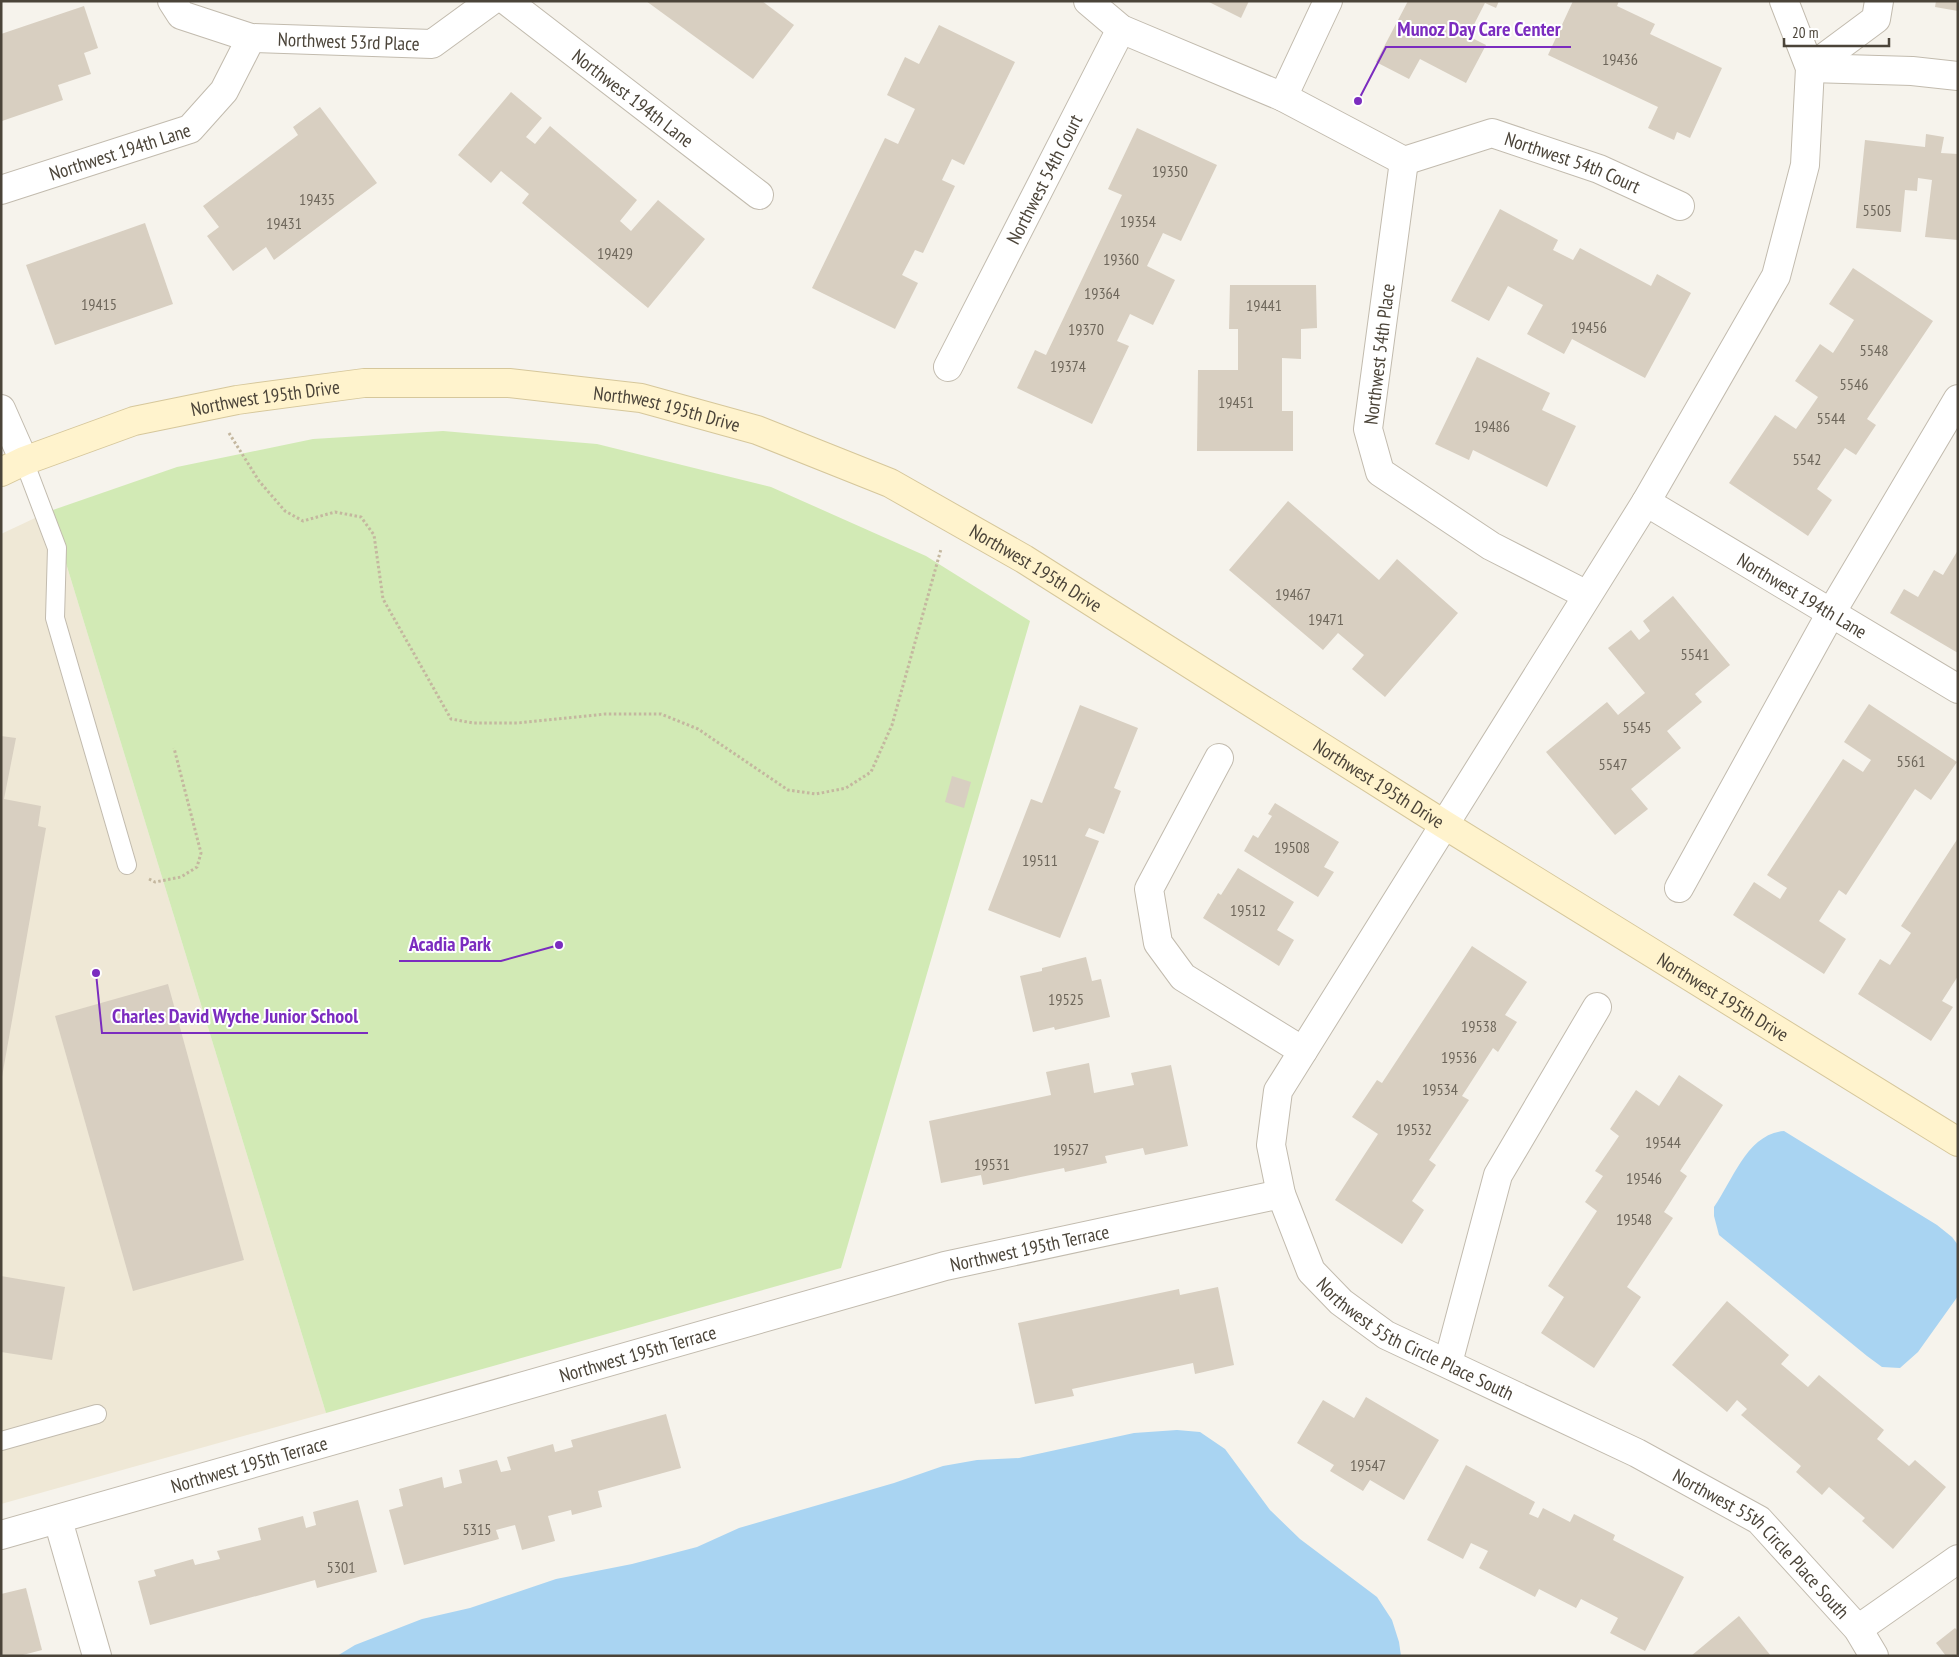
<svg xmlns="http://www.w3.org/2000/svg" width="1959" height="1657" font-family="'PT Sans Narrow',sans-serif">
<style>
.education{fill:#efe8d6}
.green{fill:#d2eab5}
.water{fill:#a9d4f2}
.building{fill:#d8cfc1}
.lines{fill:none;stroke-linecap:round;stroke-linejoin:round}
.lane-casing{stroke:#c2bbae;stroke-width:20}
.street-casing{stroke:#c2bbae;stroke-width:30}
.secondary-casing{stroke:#d6c79b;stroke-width:30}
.path{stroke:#c4b79f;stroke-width:3;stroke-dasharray:2.5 2.5;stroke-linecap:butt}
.lane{stroke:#fff;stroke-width:18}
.street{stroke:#fff;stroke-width:28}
.secondary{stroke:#fff3cd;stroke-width:28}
.labels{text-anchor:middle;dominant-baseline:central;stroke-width:4;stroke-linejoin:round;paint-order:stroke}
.number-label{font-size:16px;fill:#6e675b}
.street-label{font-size:19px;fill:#4b4439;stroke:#fff}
.leader{fill:none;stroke:#7b2cbf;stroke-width:2}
.callout-dot{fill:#7b2cbf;stroke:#fff;stroke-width:2}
.callout-label{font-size:20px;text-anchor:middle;font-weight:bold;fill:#7b2cbf;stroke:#fff;stroke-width:4;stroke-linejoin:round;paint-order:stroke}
</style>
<rect width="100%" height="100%" fill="#f6f3ec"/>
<!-- education -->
<path class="education" d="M50 511 326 1413 1 1504V534Z"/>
<!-- green -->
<path class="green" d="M443 431 597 444 771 487 926 556 1030 621 841 1268 326 1413 50 511 177 467 313 439Z"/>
<!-- water -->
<g class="water">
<path d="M1784 1131 1937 1225 1952 1237 1958 1245V1296L1918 1352 1900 1368 1882 1367 1867 1356 1719 1235 1714 1216V1207C1733 1180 1747 1134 1784 1131Z"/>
<path d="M1177 1430 1200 1432 1225 1449 1270 1510 1300 1539 1377 1597 1392 1620 1399 1642 1401 1656H337L355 1645 422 1619 470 1608 556 1579 632 1564 697 1547 739 1528 894 1483 943 1466 977 1460 1019 1458 1134 1433Z"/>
</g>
<!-- building -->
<g class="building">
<path d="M646 1H762L794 25 753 79Z"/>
<path d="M1207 1H1249L1241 18Z"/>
<path d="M1408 1H1499L1496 8 1485 3 1468 36 1486 45 1466 83 1420 59 1409 79 1376 62Z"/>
<path d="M1573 1H1619L1617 6 1655 24 1650 34 1722 68 1690 138 1677 132 1674 140 1648 128 1658 107 1548 55Z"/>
<path d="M1936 1H1958V11L1935 7Z"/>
<path d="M84 6 98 48 84 53 91 74 58 85 63 100 2 121 1 34Z"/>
<path d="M939 25 1015 62 964 165 952 159 942 180 955 186 923 253 915 250 902 275 918 283 895 329 812 288 885 138 898 144 915 109 887 95 905 57 919 64Z"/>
<path d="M511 92 542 118 526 137 535 144 550 126 637 200 620 221 631 231 658 200 705 239 648 308 522 203 529 194 501 171 491 183 458 155Z"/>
<path d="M320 107 377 183 274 260 266 247 233 271 207 236 219 227 203 206 298 135 293 127Z"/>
<path d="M1137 128 1217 165 1181 241 1163 233 1147 266 1175 280 1153 325 1130 314 1117 341 1129 346 1092 424 1017 388 1035 350 1046 355 1122 195 1108 189Z"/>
<path d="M1926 134 1944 137 1941 153 1958 154V240L1925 237 1932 180 1918 178 1917 191 1905 190 1901 232 1856 228 1865 140 1925 147Z"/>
<path d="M1500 209 1558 240 1553 250 1573 260 1580 248 1651 286 1657 274 1691 293 1645 378 1572 339 1564 354 1527 334 1543 305 1508 286 1489 321 1451 301Z"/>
<path d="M145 223 173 304 55 345 26 265Z"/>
<path d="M1853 268 1933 321 1867 419 1876 425 1856 455 1845 448 1817 489 1832 500 1808 536 1729 483 1775 415 1796 429 1818 397 1795 381 1820 344 1833 353 1854 320 1829 304Z"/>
<path d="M1230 285H1316L1317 328 1301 329V359L1282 358V411H1293V451H1197L1198 370H1238V329H1229Z"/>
<path d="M1477 357 1550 393 1542 410 1576 426 1547 487 1473 450 1469 460 1435 444Z"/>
<path d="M1288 501 1379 580 1397 559 1458 613 1385 697 1352 669 1364 655 1338 633 1323 650 1229 570Z"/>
<path d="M1958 550V653L1890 613 1904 589 1918 597 1934 570 1943 575Z"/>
<path d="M1673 596 1730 665 1695 694 1702 702 1667 731 1681 748 1631 789 1648 809 1615 835 1546 752 1607 702 1618 715 1645 693 1608 648 1631 630 1639 640 1650 631 1643 621Z"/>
<path d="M1869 704 1957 762 1931 800 1915 789 1846 895 1839 890 1819 921 1846 939 1824 974 1733 915 1754 882 1780 899 1787 888 1767 875 1843 759 1863 772 1871 760 1844 742Z"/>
<path d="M1080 705 1138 728 1114 788 1121 791 1104 834 1089 828 1085 836 1099 841 1060 938 988 910 1031 799 1042 803Z"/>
<path d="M1 736 16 738 4 799 41 806 38 826 46 828 2 1077Z"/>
<path d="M952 776 971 782 964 808 945 802Z"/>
<path d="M1275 803 1339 842 1324 867 1334 872 1318 897 1244 851 1253 835 1258 838 1272 816 1268 814Z"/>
<path d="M1958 838V976L1942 1001 1953 1007 1931 1041 1858 994 1880 959 1890 965 1911 933 1901 926Z"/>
<path d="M1238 868 1294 902 1277 930 1294 940 1279 966 1203 918 1218 893 1221 895Z"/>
<path d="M1472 946 1527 982 1505 1015 1517 1022 1498 1052 1493 1048 1462 1096 1469 1100 1429 1160 1436 1165 1412 1201 1424 1210 1402 1244 1335 1200 1378 1134 1352 1117 1377 1080 1382 1083Z"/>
<path d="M1086 957 1092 981 1101 979 1110 1017 1055 1030 1054 1027 1033 1032 1020 976 1042 971V968Z"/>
<path d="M168 984 244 1260 133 1291 55 1016Z"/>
<path d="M1089 1063 1094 1093 1134 1085 1131 1073 1171 1065 1188 1146 1145 1155 1143 1148 1105 1156 1107 1163 1065 1172 1064 1168 983 1185 981 1175 941 1183 929 1121 1051 1095 1046 1072Z"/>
<path d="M1679 1075 1723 1105 1680 1171 1687 1176 1664 1212 1673 1218 1627 1287 1641 1297 1594 1368 1541 1333 1564 1297 1548 1286 1597 1211 1585 1202 1603 1176 1595 1171 1619 1136 1610 1129 1636 1090 1659 1106Z"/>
<path d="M1 1276 65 1287 52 1360 1 1352Z"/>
<path d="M1218 1287 1234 1365 1195 1374 1193 1363 1072 1389 1074 1396 1035 1404 1018 1323 1179 1289 1180 1295Z"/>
<path d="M1727 1301 1789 1355 1781 1364 1808 1387 1819 1375 1884 1430 1877 1439 1909 1466 1915 1460 1946 1487 1893 1549 1862 1521 1865 1518 1829 1487 1822 1495 1796 1472 1801 1466 1741 1415 1747 1409 1737 1400 1727 1412 1672 1365Z"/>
<path d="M1366 1397 1439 1440 1404 1500 1370 1480 1363 1491 1330 1471 1334 1465 1297 1443 1323 1400 1354 1418Z"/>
<path d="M666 1414 681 1468 598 1491 602 1507 572 1515 571 1510 548 1516 555 1541 522 1550 515 1525 496 1530 499 1539 404 1565 389 1510 403 1506 399 1489 442 1477 444 1488 462 1483 459 1470 497 1460 501 1472 511 1470 507 1457 553 1444 555 1452 573 1447 571 1440Z"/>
<path d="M1466 1465 1535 1502 1529 1514 1538 1518 1543 1508 1570 1522 1574 1514 1615 1535 1613 1540 1684 1577 1645 1651 1610 1633 1618 1618 1581 1599 1576 1608 1539 1589 1535 1597 1479 1568 1488 1551 1471 1543 1463 1559 1427 1540Z"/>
<path d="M358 1500 377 1572 317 1588 315 1580 150 1625 138 1581 156 1576 154 1570 193 1559 195 1565 220 1559 217 1551 261 1540 258 1528 303 1516 306 1528 316 1525 313 1512Z"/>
<path d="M26 1588 42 1650 19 1656H1V1594Z"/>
<path d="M1739 1616 1771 1656H1691Z"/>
<path d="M1955 1628 1958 1631V1653L1954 1656H1946L1936 1643Z"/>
</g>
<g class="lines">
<!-- lane casing -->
<g class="lane-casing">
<g id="lane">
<path d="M24 461 57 548 55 618 127 865"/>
<path d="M1 1441 97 1414"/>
</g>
</g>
<!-- street casing -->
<g class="street-casing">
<g id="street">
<path id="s1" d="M172 1 181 15 251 38 432 44 491 1"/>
<path id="s2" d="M507 1 759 195"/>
<path d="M1088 1 1121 29 1283 97 1404 161"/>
<path id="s3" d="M1784 1 1810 68 1805 165 1776 276 1646 502 1278 1091 1271 1145 1281 1194 1311 1271 1341 1302 1386 1335 1637 1453 1759 1520 1858 1629 1874 1656"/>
<path d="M1810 68 1912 71 1958 76"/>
<path d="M1810 68 1876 19 1879 1"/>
<path d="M1283 97 1328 1"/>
<path d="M1404 161 1368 429 1380 472 1491 546 1587 595"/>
<path id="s4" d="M1404 161 1492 133 1599 169 1680 206"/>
<path id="s5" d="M1 190 190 129 224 91 251 38"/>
<path id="s6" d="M948 367 1121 29"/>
<path d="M1 409 24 461"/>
<path id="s7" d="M1646 502 1958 689"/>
<path d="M1219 758 1149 889 1158 943 1183 977 1303 1051"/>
<path d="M1679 888 1831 613 1958 399"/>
<path d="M1448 1363 1498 1175 1597 1007"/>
<path d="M58 1520 97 1656"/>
<path id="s8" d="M1 1535 945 1266 1281 1194"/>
<path d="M1858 1629 1958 1559"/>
</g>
</g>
<!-- secondary casing -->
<g class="secondary-casing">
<g id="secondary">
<path id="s9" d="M1 472 24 461 134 421 237 400 364 383H509L641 398 757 430 890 483 1024 559 1445 825 1958 1142"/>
</g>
</g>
<!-- path -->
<g class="path">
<path d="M229 433 259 481 285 511 303 521 335 512 361 517 374 535 383 599 451 719 473 723H518L605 714H661L698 729 788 790 816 794 846 788 871 772 892 725 941 549"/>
<path d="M149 879 155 882 181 877 197 867 201 853 174 748"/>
</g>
<!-- lane -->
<use href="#lane" class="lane"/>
<!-- street -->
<use href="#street" class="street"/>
<!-- secondary -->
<use href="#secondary" class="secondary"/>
</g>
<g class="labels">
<!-- number labels -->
<g class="number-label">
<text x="1620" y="59">19436</text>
<text x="1170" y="171">19350</text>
<text x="317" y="199">19435</text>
<text x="1877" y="210">5505</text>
<text x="1138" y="221">19354</text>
<text x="284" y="223">19431</text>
<text x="615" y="253">19429</text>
<text x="1121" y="259">19360</text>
<text x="1102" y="293">19364</text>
<text x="99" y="304">19415</text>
<text x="1264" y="305">19441</text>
<text x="1589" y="327">19456</text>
<text x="1086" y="329">19370</text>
<text x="1874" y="350">5548</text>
<text x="1068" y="366">19374</text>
<text x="1854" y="384">5546</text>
<text x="1236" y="402">19451</text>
<text x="1831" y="418">5544</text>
<text x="1492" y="426">19486</text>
<text x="1807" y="459">5542</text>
<text x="1293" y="594">19467</text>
<text x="1326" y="619">19471</text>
<text x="1695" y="654">5541</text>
<text x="1637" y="727">5545</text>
<text x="1911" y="761">5561</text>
<text x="1613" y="764">5547</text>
<text x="1292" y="847">19508</text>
<text x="1040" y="860">19511</text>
<text x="1248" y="910">19512</text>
<text x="1066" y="999">19525</text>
<text x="1479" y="1026">19538</text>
<text x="1459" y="1057">19536</text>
<text x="1440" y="1089">19534</text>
<text x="1414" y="1129">19532</text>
<text x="1663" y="1142">19544</text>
<text x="1071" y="1149">19527</text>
<text x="992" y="1164">19531</text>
<text x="1644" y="1178">19546</text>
<text x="1634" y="1219">19548</text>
<text x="1368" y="1465">19547</text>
<text x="477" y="1529">5315</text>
<text x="341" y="1567">5301</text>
</g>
<!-- street labels -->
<g class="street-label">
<text stroke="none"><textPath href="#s1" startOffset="188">Northwest 53rd Place</textPath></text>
<text stroke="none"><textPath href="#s2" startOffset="159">Northwest 194th Lane</textPath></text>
<text stroke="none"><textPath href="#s5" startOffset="125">Northwest 194th Lane</textPath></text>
<text stroke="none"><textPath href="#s4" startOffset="178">Northwest 54th Court</textPath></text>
<text stroke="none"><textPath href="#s6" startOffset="211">Northwest 54th Court</textPath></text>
<text transform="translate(1379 354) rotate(-83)">Northwest 54th Place</text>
<text stroke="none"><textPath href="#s9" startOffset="276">Northwest 195th Drive</textPath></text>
<text stroke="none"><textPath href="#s9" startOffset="681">Northwest 195th Drive</textPath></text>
<text stroke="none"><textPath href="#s9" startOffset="1086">Northwest 195th Drive</textPath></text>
<text stroke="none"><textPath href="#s7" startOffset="182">Northwest 194th Lane</textPath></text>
<text stroke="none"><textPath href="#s9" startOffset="1491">Northwest 195th Drive</textPath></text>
<text stroke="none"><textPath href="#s9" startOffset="1896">Northwest 195th Drive</textPath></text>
<text stroke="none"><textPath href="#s8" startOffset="1068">Northwest 195th Terrace</textPath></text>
<text stroke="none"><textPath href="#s3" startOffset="1552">Northwest 55th Circle Place South</textPath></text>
<text stroke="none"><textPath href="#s8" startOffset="662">Northwest 195th Terrace</textPath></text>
<text stroke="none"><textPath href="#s8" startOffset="258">Northwest 195th Terrace</textPath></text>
<text stroke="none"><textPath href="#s3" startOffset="1958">Northwest 55th Circle Place South</textPath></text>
</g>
</g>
<!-- callouts -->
<path class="leader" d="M1358 101L1386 47H1571M559 945L501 961H399M96 973L102 1033H368"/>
<g class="callout-dot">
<circle cx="1358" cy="101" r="5"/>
<circle cx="559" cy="945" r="5"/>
<circle cx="96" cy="973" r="5"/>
</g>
<g class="callout-label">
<text x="1479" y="36">Munoz Day Care Center</text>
<text x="450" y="951">Acadia Park</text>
<text x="235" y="1023">Charles David Wyche Junior School</text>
</g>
<!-- border -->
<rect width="1959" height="1657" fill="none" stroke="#4b4439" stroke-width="5"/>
<!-- scale -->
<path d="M1784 38v8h105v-8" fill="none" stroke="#4b4439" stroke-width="2.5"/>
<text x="1792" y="38" font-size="15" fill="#4b4439" stroke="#ffffff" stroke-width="4" paint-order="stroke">20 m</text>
</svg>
